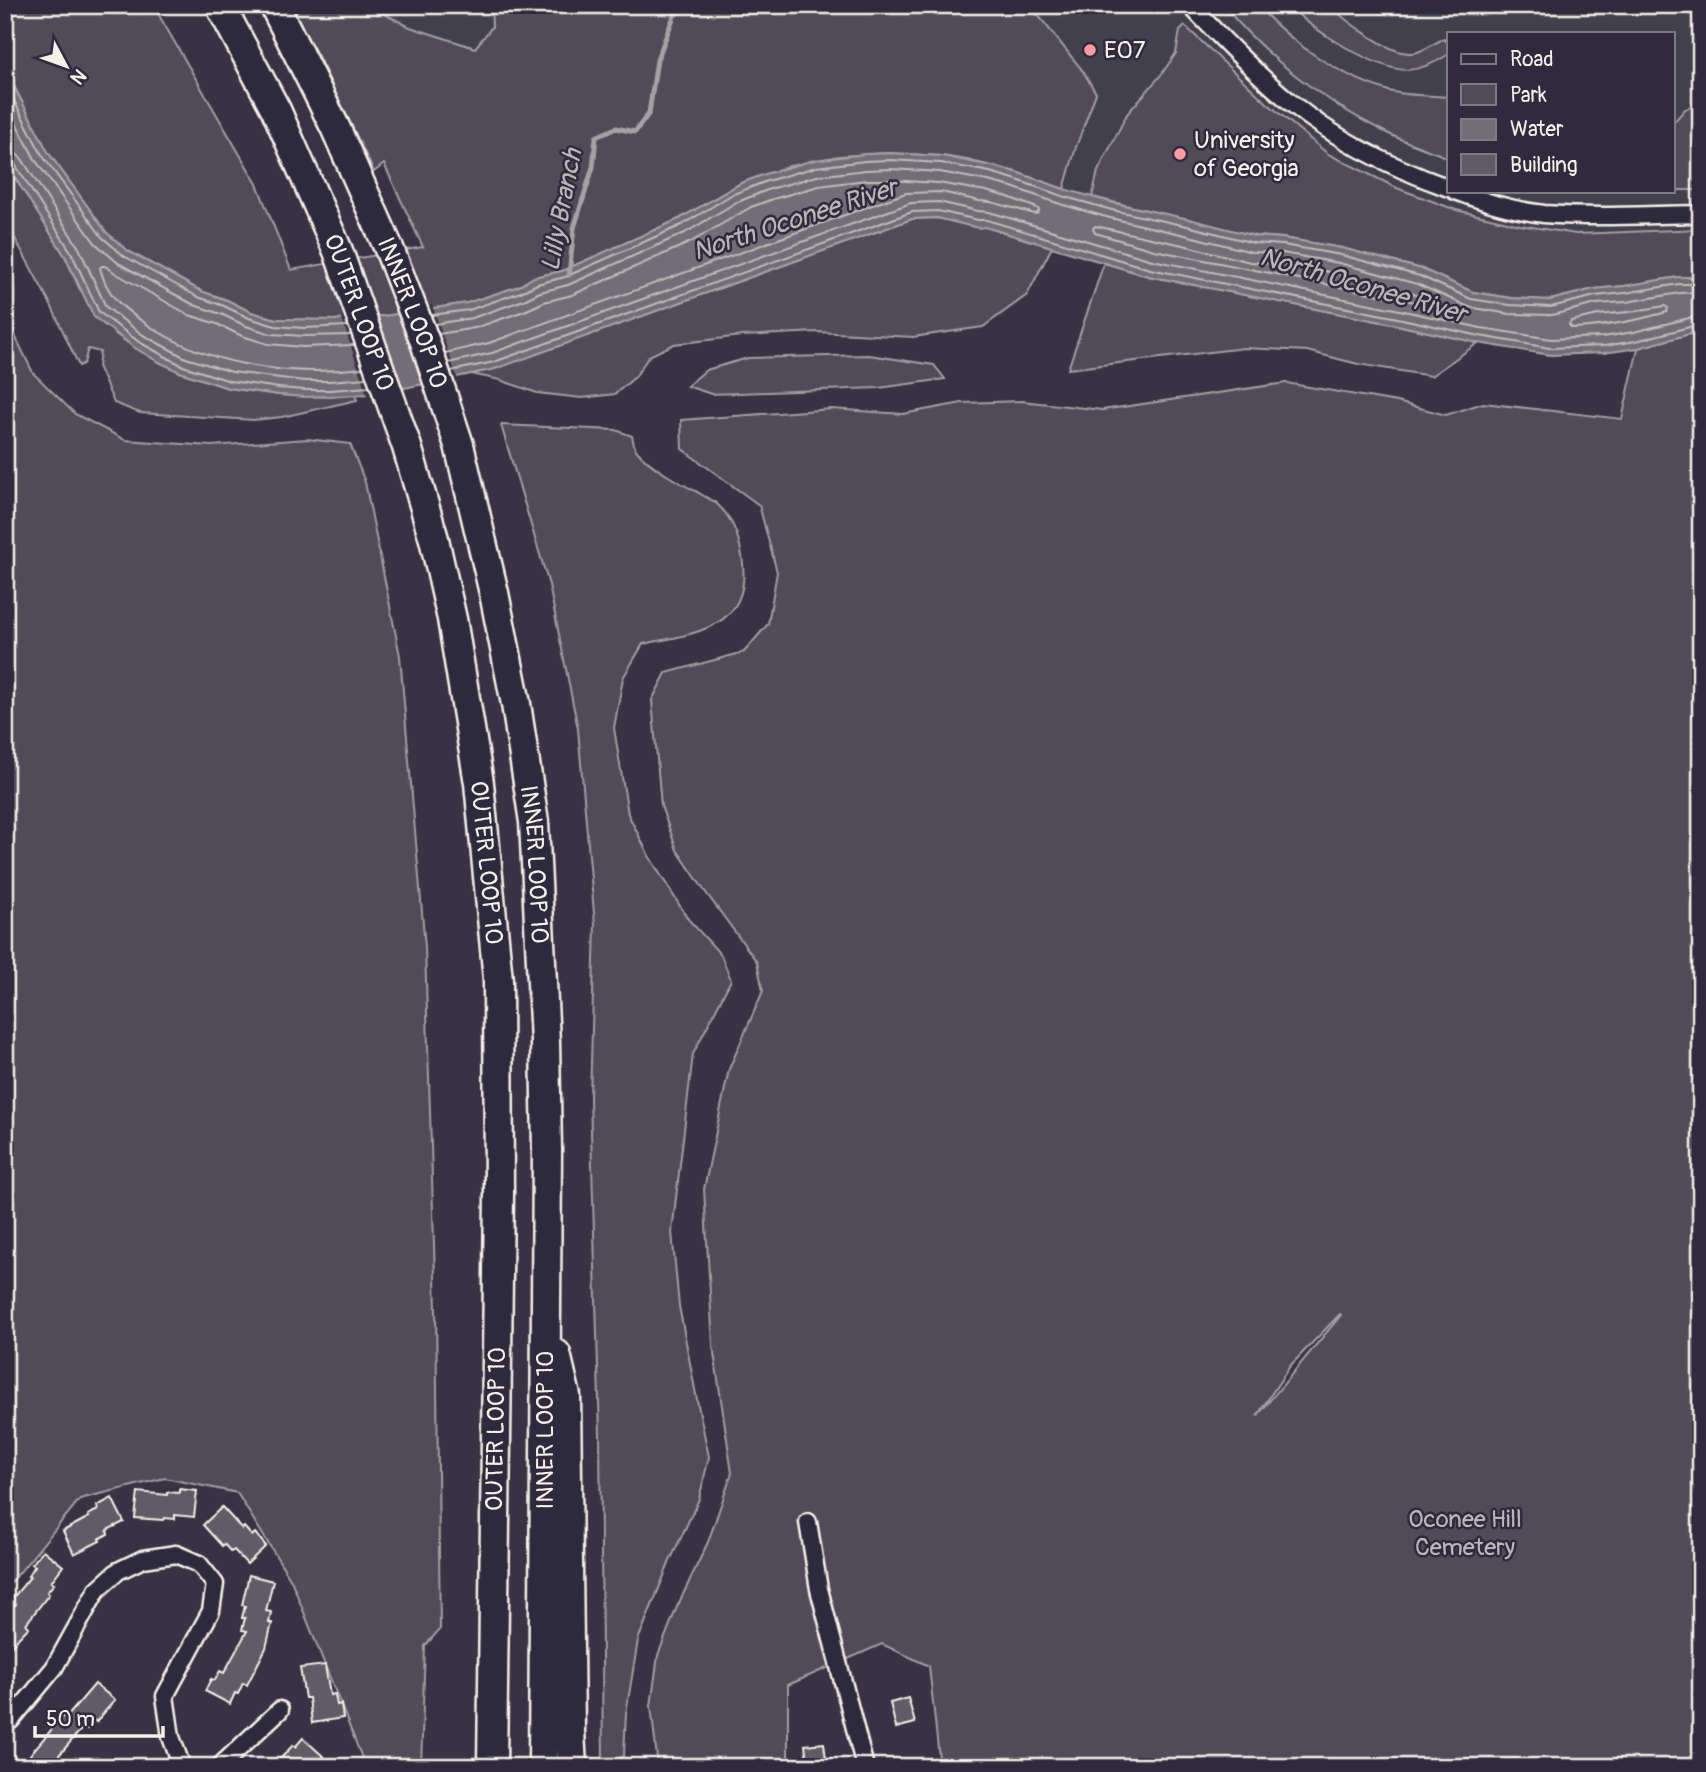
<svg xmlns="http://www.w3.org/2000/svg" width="1706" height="1772" font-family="Pangolin,sans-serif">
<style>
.built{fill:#433f4e;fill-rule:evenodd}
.green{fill:#504b59;stroke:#a29ea0;stroke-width:2;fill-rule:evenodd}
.water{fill:#726e77;stroke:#a6a2a4;stroke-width:2}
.pier{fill:#373244}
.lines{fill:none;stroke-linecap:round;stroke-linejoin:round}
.shore{stroke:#c0bdbb;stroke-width:2}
.stream{stroke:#a6a2a4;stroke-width:5}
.building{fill:#5f5c67;stroke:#f4f1e8;stroke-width:2}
.street-casing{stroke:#f4f1e8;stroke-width:21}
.highway-casing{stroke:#f4f1e8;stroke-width:33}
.street{stroke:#2f2a3d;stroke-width:16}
.highway{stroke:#2f2a3d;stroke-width:28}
.poi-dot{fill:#ff9aa2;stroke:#2f2a3d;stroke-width:2.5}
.labels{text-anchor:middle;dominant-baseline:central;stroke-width:5;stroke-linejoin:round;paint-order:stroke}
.poi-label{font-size:24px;fill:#f4f1e8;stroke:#2f2a3d;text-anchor:start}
.street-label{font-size:24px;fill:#f4f1e8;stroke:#2f2a3d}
.park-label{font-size:24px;fill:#bbb7b6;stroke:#2f2a3d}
.water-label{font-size:26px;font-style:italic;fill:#bab6b5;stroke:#2f2a3d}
</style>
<rect width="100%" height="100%" fill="#373244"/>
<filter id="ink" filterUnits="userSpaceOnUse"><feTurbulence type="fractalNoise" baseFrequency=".0143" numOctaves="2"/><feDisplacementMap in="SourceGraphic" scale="14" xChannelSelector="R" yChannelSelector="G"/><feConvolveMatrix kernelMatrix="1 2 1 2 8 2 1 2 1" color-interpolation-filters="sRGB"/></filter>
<g filter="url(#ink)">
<!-- built -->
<path class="built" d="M312 5H1701V277L1114 203 1040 181 865 154ZM1449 33H1673V191H1449Z"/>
<!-- green -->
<g class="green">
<path d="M5 5H153L257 184 291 270 423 247 384 164 374 172 318 56 289 5H367L410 27 475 48 492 27 491 5H807L820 10 828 5H1030L1083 71 1096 93 1076 147 1064 189 1016 172 967 160 942 156 890 153 839 156 789 166 741 183 679 219 562 271 534 277 519 286 467 303 384 316 334 320 276 319 251 312 227 300 201 291 128 251 107 233 48 152 5 69Z"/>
<path d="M1223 5H1257C1292 44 1339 76 1389 91 1406 96 1430 95 1449 97V158C1427 149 1404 142 1383 131 1323 101 1266 57 1223 5Z"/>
<path d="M1289 5H1331C1341 19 1382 46 1398 51 1404 53 1409 53 1414 53 1426 51 1434 42 1444 39L1449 44V54C1437 62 1422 69 1408 70 1376 70 1310 29 1289 5Z"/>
<path d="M1185 26 1267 103 1328 154 1397 188 1456 210 1520 225 1576 234 1701 229V277H1678L1624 286 1594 289 1550 300 1511 298 1473 292 1422 269 1342 248 1283 238 1255 236 1092 197 1098 171 1127 114 1161 75 1176 53 1180 31Z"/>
<path d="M1701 104V190H1673V123L1685 109Z"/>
<path d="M5 162 65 256 79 288 114 333 135 348 180 372 228 388 279 395 330 397 355 395 357 400 282 417 254 420 140 413 114 403 98 366 100 352 88 349 84 363 79 366 50 303 5 220Z"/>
<path d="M937 218 978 227H985L1052 247 1027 295 983 327 913 337 817 332 742 336 674 344 649 356 635 377 615 394 582 398 537 393 500 380 471 374 495 369 912 219Z"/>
<path d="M1104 263 1148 276 1392 324 1478 343 1431 376 1358 364 1307 351 1244 348 1068 369Z"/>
<path d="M5 315 33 373 75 414 125 440 211 446 307 439 350 444 365 482 400 656 425 947 436 1310 440 1629 425 1646 421 1767H351L362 1758 291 1580 237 1493 165 1478 80 1499 5 1590Z"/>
<path d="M1701 331V1767H940L929 1666 882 1644 788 1685V1767H658L651 1706 658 1655 677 1607 708 1542 732 1473 713 1346 704 1189 729 1069 763 991 757 962 704 890 677 850 661 806 652 700 666 673 744 652 768 624 777 572 759 505 682 449 681 420 832 409 903 414 962 403 1022 401 1102 410 1286 383 1397 402 1446 415 1483 403 1622 419 1638 348ZM1340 1314 1341 1315 1257 1416 1290 1366Z"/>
<path d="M869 355 934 365 945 379 879 388 711 394 687 386 706 370 748 358Z"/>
<path d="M501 425 616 430 632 436C633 440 634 447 637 451 650 467 680 483 699 493 705 497 712 500 717 504 732 517 739 537 742 556 754 628 697 633 643 644L623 678 614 728 628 814 649 856 688 919 721 955 731 980 693 1054 672 1232 679 1306 698 1405 709 1457 699 1499 670 1561 638 1640 626 1713 624 1756 603 1766 600 1435 590 1098 595 925 578 729 549 585Z"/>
</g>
<!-- water -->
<path class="water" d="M5 69 48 152 107 233 128 251 201 291 227 300 251 312 276 319 334 320 384 316 467 303 519 286 534 277 562 271 679 219 741 183 765 174 814 160 865 154 890 153 942 156 992 166 1016 172 1064 189 1114 203 1189 219 1255 236 1283 238 1342 248 1422 269 1473 292 1511 298 1550 300 1594 289 1624 286 1678 277H1701V331L1638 348 1604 353 1550 355 1478 343 1392 324 1148 276 985 227 978 228 937 218 912 219 495 369 381 393 356 395 305 397 279 395 228 388 180 372 157 361 135 348 94 317 65 256 5 162Z"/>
<!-- pier -->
<g class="pier">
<path d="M432 305 458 380 426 387 399 310Z"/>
<path d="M376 313 404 391 368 398 341 316Z"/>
</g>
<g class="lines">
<!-- shore -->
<g class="shore">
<path d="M5 83 42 155 102 237 124 256 198 297 224 306 249 318 275 326 304 328 348 326"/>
<path d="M5 102 36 161 95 243 118 263 194 305 221 314 246 326 271 334 304 336 351 335"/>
<path d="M5 151 15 153 22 159 79 248 106 307 143 335 186 358 232 372 305 381H330L366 378"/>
<path d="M5 160H10L14 163 71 252 99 312 139 342 183 366 230 381 279 388 305 390H330L369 387"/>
<path d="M1095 226 1183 245 1250 262 1280 264 1336 273 1414 294 1419 297V300L1415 302 1154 250 1095 233 1093 229Z"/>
<path d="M1665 306 1668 308 1667 312C1635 321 1605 327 1572 328L1569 325 1571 321 1598 315 1628 312Z"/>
<path d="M432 315 469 310 521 292 537 284 565 277 682 225 731 195 767 181 816 167 865 161 891 160 941 163 990 172 1014 179 1062 196 1112 210 1187 226 1254 243 1283 245 1341 255 1420 276 1471 299 1510 305 1551 307 1595 296 1625 293 1679 284H1701"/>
<path d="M435 324 472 318 524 300 540 292 568 285 685 233 735 203 770 189 817 176 866 170 890 169 940 172 988 181 1012 187 1060 204 1110 218 1185 235 1252 252 1282 253 1339 263 1417 284 1469 307 1509 314 1552 315 1596 304 1626 302 1680 293 1701 292"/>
<path d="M439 334 475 328 527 310 544 302 572 295 691 242 751 207 773 199 819 186 866 180H890L938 183 986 191 1008 197 1037 208 1039 210 1038 213 1035 214 991 202 979 201 942 192 906 193 489 343 445 353"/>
<path d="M354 345 303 347 268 344 242 336 217 324 189 315 115 273 105 266H102L100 268C107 295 120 306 142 321 205 366 287 377 363 368"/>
<path d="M448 363 492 353 911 203 939 202 978 211 989 212 1152 260 1395 309 1481 328 1551 339 1603 337 1634 332 1701 315"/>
<path d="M451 371 494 362 912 212 938 211 978 220H987L1150 269 1393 317 1480 336 1550 348 1604 346 1636 341 1701 324"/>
</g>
<!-- stream -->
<path class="stream" d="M569 275 574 228 593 167 596 137 616 128 635 132 649 113 657 60 674 16 684 5"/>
</g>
<!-- building -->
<g class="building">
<path d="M179 1489 197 1491 194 1517 175 1515V1519L164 1518 163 1520 135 1518 138 1492 167 1495V1492L179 1493Z"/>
<path d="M112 1498 124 1522 107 1530 108 1534 99 1539 100 1541 74 1554 63 1531 89 1517 88 1515 98 1510 97 1506Z"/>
<path d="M222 1507 242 1529 244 1527 252 1536 255 1533 266 1546 247 1564 234 1550 231 1552 224 1544 222 1546 203 1525Z"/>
<path d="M43 1550 63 1566 51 1582 54 1584 47 1592 49 1594 26 1624 29 1627 5 1652V1614L16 1604 11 1600 30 1577 28 1576 35 1566 32 1564Z"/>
<path d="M249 1575 273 1581 266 1611 271 1612 269 1623H272L266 1648 247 1685 243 1683 238 1694 235 1693 230 1704 205 1691 211 1679 215 1680 220 1671 224 1673 247 1631 242 1630 245 1618H242L245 1606 242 1605Z"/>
<path d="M325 1665 330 1695 335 1694 337 1705 341 1704 343 1718 312 1723 309 1698H305L300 1668Z"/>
<path d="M95 1684 115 1700 96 1722 94 1720 87 1729 84 1726 49 1767H22L32 1752 64 1715 67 1717Z"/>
<path d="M908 1698 915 1723 896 1728 890 1703Z"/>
<path d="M303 1738 324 1757 314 1767H273L293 1745 295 1747Z"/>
<path d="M824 1743 827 1767H808L805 1745Z"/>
</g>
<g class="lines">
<!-- street casing -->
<g class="street-casing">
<g id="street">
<path d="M1190 5C1222 39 1254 72 1290 102 1336 140 1393 168 1449 188"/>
<path d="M1455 191C1482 201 1516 211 1544 214 1596 218 1649 215 1701 214"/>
<path d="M808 1522 819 1589 865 1767"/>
<path d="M5 1723 11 1720 54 1668 97 1590 118 1571 143 1559 176 1554 199 1564 215 1584 211 1611 165 1696 171 1737 182 1767"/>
<path d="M219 1767 280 1710"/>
</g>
</g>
<!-- highway casing -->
<g class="highway-casing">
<g id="highway">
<path id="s1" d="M220 5 276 110 338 251 407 447 434 539 452 619 479 783 498 980 499 1193 492 1767"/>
<path id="s2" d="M274 5 335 127 390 251 425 342 459 445 494 593 516 704 534 822 545 1042 547 1150 543 1767"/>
<path d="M556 1354 566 1396 570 1731 572 1767"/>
</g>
</g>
<!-- street -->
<use href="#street" class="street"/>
<!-- highway -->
<use href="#highway" class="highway"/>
</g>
</g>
<!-- markers -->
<g class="poi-dot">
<circle cx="1090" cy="50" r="7"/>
<circle cx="1180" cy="154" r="7"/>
</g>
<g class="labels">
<!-- poi labels -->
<g class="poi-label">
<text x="1104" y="50">E07</text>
<text x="1194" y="140">University<tspan x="1194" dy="28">of Georgia</tspan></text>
</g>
<!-- street labels -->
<g class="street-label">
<text stroke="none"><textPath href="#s2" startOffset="338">INNER LOOP 10</textPath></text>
<text stroke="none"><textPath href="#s1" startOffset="338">OUTER LOOP 10</textPath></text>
<text stroke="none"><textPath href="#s1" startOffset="905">OUTER LOOP 10</textPath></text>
<text stroke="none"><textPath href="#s2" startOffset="905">INNER LOOP 10</textPath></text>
<text transform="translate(496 1429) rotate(-89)">OUTER LOOP 10</text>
<text transform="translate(545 1430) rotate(-90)">INNER LOOP 10</text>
</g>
<!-- park labels -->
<g class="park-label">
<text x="1465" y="1519">Oconee Hill<tspan x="1465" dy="28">Cemetery</tspan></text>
</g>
<!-- water labels -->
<g class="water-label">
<text transform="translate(562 210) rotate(-79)">Lilly Branch</text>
<text transform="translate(795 220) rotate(-18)">North Oconee River</text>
<text transform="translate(1363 286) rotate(16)">North Oconee River</text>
</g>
</g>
<!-- margin -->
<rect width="1706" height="1772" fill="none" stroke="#2f2a3d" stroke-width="28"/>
<rect x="14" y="14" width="1678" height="1744" fill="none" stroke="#f4f1e8" stroke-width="2.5" filter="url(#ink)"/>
<!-- legend -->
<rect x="1447" y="32" width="228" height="161" fill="#2f2a3d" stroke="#7e7a81" stroke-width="2"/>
<rect x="1461" y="54" width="35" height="10" fill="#2f2a3d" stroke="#7e7a81" stroke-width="2"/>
<text x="1510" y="66" font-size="21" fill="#f4f1e8">Road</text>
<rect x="1461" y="84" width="35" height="21" fill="#504b59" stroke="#7e7a81" stroke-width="2"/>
<text x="1510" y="102" font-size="21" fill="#f4f1e8">Park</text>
<rect x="1461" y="119" width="35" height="21" fill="#726e77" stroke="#7e7a81" stroke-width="2"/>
<text x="1510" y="136" font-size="21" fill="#f4f1e8">Water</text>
<rect x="1461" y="154" width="35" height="21" fill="#5f5c67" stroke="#7e7a81" stroke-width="2"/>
<text x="1510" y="172" font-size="21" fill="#f4f1e8">Building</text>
<!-- north arrow -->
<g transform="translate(66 66) rotate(131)" stroke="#2f2a3d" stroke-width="5" paint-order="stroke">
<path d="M0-5L12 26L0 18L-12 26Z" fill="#f4f1e8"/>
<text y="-10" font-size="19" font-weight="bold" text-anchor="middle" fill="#f4f1e8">N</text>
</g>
<!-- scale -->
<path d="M35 1726v10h128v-10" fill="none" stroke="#f4f1e8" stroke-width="3.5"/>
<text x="46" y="1726" font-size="21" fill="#f4f1e8" stroke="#2f2a3d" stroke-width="5" paint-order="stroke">50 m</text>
</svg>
